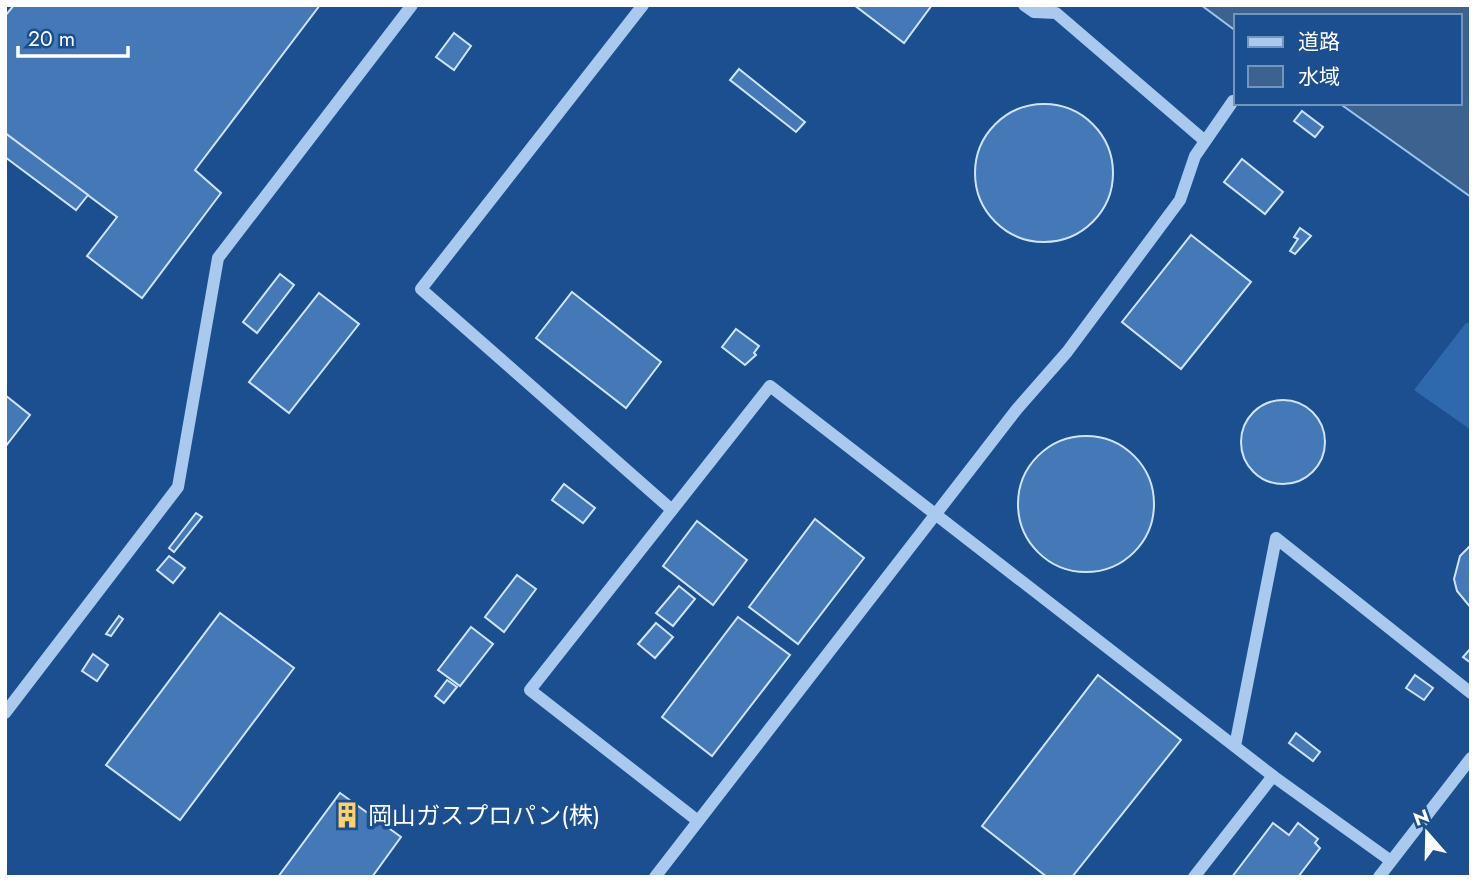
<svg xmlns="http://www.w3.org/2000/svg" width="1476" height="882" font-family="Jost,'Noto Sans JP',sans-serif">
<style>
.green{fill:#2e69ad}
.water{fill:#3c6290;stroke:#9cc4f0;stroke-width:2}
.building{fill:#4478b7;stroke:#cfe3fa;stroke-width:2}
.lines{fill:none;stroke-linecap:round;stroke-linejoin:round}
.minor{stroke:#a9c9ee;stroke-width:12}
.labels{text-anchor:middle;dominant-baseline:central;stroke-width:7;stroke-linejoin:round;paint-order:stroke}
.poi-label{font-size:24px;fill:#fff;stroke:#1b4f8f;text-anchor:start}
</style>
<rect width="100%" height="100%" fill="#1b4f8f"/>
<!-- green -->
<path class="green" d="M1471 322V430L1414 390 1466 323Z"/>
<!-- water -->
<path class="water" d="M1201 5H1471V197L1339 103H1460V16H1236V31Z"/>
<!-- building -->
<g class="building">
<path d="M14 5H320L195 170 221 193 142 298 87 256 117 217 5 133V16Z"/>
<path d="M854 5H932L904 43Z"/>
<path d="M454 33 471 46 454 70 436 57Z"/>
<path d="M739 69 805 122 796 132 730 80Z"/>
<circle cx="1044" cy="173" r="69"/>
<path d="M1302 111 1323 127 1315 137 1294 121Z"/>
<path d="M5 133 88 195 76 210 5 157Z"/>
<path d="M1242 159 1283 192 1265 214 1224 182Z"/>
<path d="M1300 228 1311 236 1295 254 1290 251 1298 239 1294 237Z"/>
<path d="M1191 235 1251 282 1181 369 1122 322Z"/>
<path d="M280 274 294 285 257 333 243 322Z"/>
<path d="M572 292 661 362 626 408 536 338Z"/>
<path d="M319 293 359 324 289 413 249 382Z"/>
<path d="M736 329 759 346 754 353 756 355 745 365 722 347Z"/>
<path d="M5 395 30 415 5 447Z"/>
<circle cx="1283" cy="442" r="42"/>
<circle cx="1086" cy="504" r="68"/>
<path d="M564 484 595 508 583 523 552 500Z"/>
<path d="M196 513 202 517 174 552 169 548Z"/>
<path d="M815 519 864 558 798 644 749 607Z"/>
<path d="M697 521 747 560 713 605 663 566Z"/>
<path d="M1471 545V608L1457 591 1454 579 1460 556Z"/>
<path d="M169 556 185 568 173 583 157 570Z"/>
<path d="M517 575 536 589 504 632 485 617Z"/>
<path d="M679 586 695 599 673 626 656 613Z"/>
<path d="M220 613 294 668 180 820 106 765Z"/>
<path d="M119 616 123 619 111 636 106 634Z"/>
<path d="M738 617 790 655 712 756 662 717Z"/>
<path d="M656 623 673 637 655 658 638 644Z"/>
<path d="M471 627 493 644 460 686 438 670Z"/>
<path d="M1471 648V663L1463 657Z"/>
<path d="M93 654 108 665 97 681 82 671Z"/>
<path d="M1098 675 1181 740 1072 877H1047L982 826Z"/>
<path d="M1415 675 1433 688 1424 700 1406 688Z"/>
<path d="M447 680 457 687 444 703 435 696Z"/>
<path d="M1296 733 1320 752 1313 761 1289 743Z"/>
<path d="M340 793 401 837 372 877H278Z"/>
<path d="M1273 823 1289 835 1298 823 1318 839 1315 843 1320 848 1298 877H1232Z"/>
</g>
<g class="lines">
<!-- minor -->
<g class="minor">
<path d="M643 5 421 289 672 510"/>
<path d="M1024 5 1034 12 1056 13 1205 141"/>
<path d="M5 713 178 487 218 258 412 5"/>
<path d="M1235 746 1276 538 1471 693"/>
<path d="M698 821 530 690 770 386 1273 776 1391 861"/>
<path d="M655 877 1017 409 1067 352 1180 200 1195 156 1233 101"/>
<path d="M1194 877 1273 776"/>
<path d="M1379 877 1471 758"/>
</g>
</g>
<!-- icons -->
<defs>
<g id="building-bare" transform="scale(2.1)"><path d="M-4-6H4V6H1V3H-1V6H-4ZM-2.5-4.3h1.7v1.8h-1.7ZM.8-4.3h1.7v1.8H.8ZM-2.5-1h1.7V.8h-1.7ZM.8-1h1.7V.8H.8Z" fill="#ffd166" stroke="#1b4f8f" stroke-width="2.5" paint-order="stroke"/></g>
</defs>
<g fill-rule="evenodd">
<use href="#building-bare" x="347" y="815"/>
</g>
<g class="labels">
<!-- poi labels -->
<g class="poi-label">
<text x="368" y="815">岡山ガスプロパン(株)</text>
</g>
</g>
<!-- border -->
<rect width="1476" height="882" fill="none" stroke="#ffffff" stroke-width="14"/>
<!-- legend -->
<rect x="1234" y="14" width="228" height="91" fill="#1b4f8f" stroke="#7695bc" stroke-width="2"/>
<rect x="1248" y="37" width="35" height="10" fill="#a9c9ee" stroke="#7695bc" stroke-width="2"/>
<text x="1298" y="49" font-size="21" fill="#ffffff">道路</text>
<rect x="1248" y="66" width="35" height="21" fill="#3c6290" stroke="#7695bc" stroke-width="2"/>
<text x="1298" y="84" font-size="21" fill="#ffffff">水域</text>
<!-- north arrow -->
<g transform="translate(1427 833) rotate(340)" stroke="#1b4f8f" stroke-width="5" paint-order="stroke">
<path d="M0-5L12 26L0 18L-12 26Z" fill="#ffffff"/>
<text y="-10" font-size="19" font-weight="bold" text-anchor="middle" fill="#ffffff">N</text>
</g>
<!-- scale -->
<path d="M18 46v10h110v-10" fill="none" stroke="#ffffff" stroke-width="3.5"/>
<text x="28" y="46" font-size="21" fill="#ffffff" stroke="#1b4f8f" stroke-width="5" paint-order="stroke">20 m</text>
</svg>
